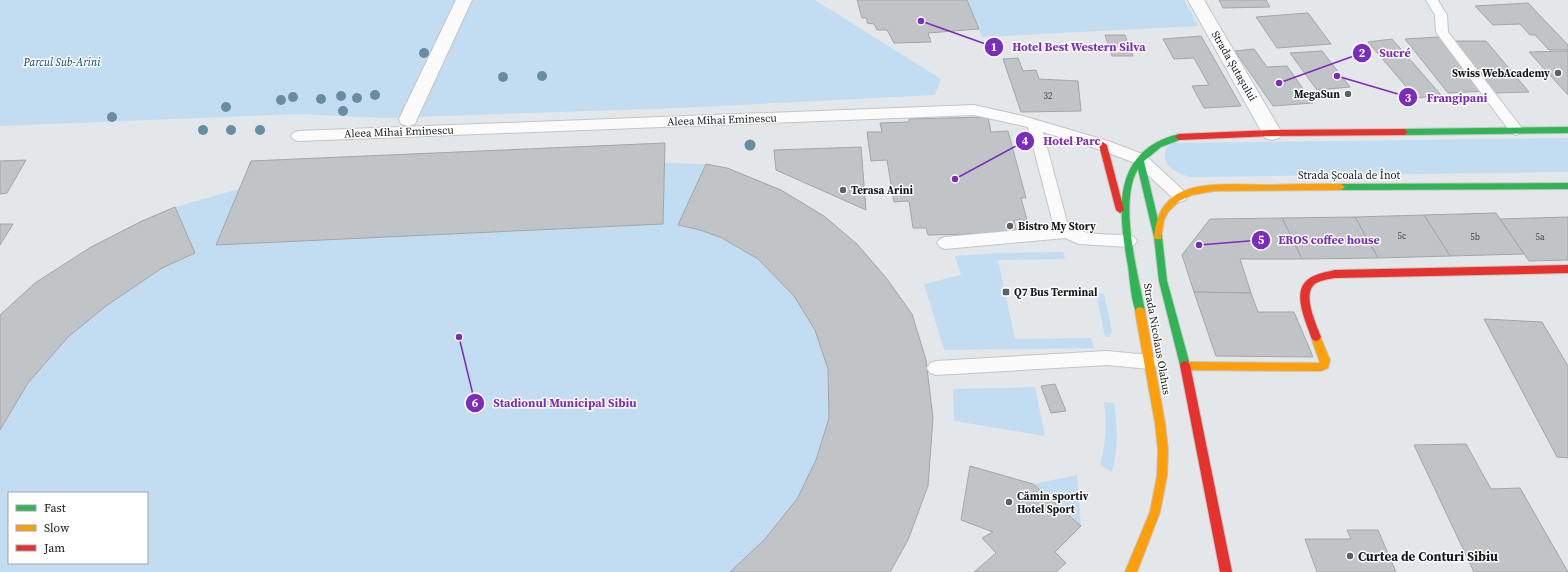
<svg xmlns="http://www.w3.org/2000/svg" width="1568" height="572" font-family="'Source Serif 4',serif">
<style>
.green{fill:#c2ddf2;fill-rule:evenodd}
.building{fill:#c1c4c6;stroke:#a3a6a7}
.lines{fill:none;stroke-linecap:round;stroke-linejoin:round}
.lane-casing{stroke:#c3c5c7;stroke-width:2}
.street-casing{stroke:#c3c5c7;stroke-width:2}
.fast-casing{stroke:#c3c5c7;stroke-width:2}
.slow-casing{stroke:#c3c5c7;stroke-width:2}
.jam-casing{stroke:#c3c5c7;stroke-width:2}
.lane{fill:#fbfbfc;fill-rule:evenodd}
.street{fill:#fbfbfc;fill-rule:evenodd}
.fast{fill:#30b455;fill-rule:evenodd}
.slow{fill:#ff9f0a;fill-rule:evenodd}
.jam{fill:#e5322d;fill-rule:evenodd}
.tree{fill:#688da3}
.poi-dot{fill:#5e6062;stroke:#fff;stroke-width:1.5}
.labels{text-anchor:middle;dominant-baseline:central;stroke-width:3;stroke-linejoin:round;paint-order:stroke}
.number-label{font-size:9px;fill:#414345}
.park-label{font-size:11px;font-style:italic;fill:#024369;stroke:#fff}
.street-label{font-size:11px;fill:#16181a;stroke:#fff}
.poi-label{font-size:11px;font-weight:bold;fill:#16181a;stroke:#fff;text-anchor:start}
.near-poi-label{font-size:13px;font-weight:bold;fill:#16181a;stroke:#fff;text-anchor:start}
.leader{fill:none;stroke:#7b2cbf;stroke-width:1.5}
.callout-dot{fill:#7b2cbf;stroke:#fff;stroke-width:1.5}
.mark-label{font-size:12px;text-anchor:middle;font-weight:bold;fill:#fff}
.callout-label{font-size:12px;text-anchor:middle;font-weight:bold;fill:#7b2cbf;stroke:#fff;stroke-width:3;stroke-linejoin:round;paint-order:stroke}
</style>
<rect width="100%" height="100%" fill="#e4e7e9"/>
<!-- green -->
<g class="green">
<path d="M0 0H815L941 79 935 95 679 108 384 118 298 114 0 126Z"/>
<path d="M967 0H1184L1199 26 982 37Z"/>
<path d="M1568 138V172L1189 177C1174 171 1161 167 1166 148L1174 143Z"/>
<path d="M665 143V163L706 164 727 168 781 190 824 216 857 244 887 279 912 314 926 360 933 418 928 486 890 572H0V315L35 283 91 247 142 221 175 207 239 189 251 161ZM9 493H147V563H9Z"/>
<path d="M1063 252 1065 259 998 260 1015 339 1091 338 1094 348 944 350 924 284 961 275 955 256 997 253Z"/>
<path d="M1096 293 1104 294 1112 331 1110 337H1105Z"/>
<path d="M1035 387 1045 436 954 421 953 389Z"/>
<path d="M1104 402 1114 403C1118 427 1118 449 1112 472L1100 465C1106 444 1107 423 1104 402Z"/>
<path d="M1077 475 1081 526 1033 484Z"/>
</g>
<!-- building -->
<g class="building">
<path d="M857 0H967L979 29 928 33 931 42 894 43 887 30H877L874 24 867 23V18H862Z"/>
<path d="M1219 0H1266L1270 7 1223 8Z"/>
<path d="M1528 3 1568 45V50H1549L1535 35H1530L1520 24 1493 25 1475 6Z"/>
<path d="M1308 13 1331 44 1277 48 1256 17Z"/>
<path d="M1105 35H1125L1133 56H1112Z"/>
<path d="M1201 36 1241 106 1204 108 1192 86 1209 85 1194 58 1174 59 1163 39Z"/>
<path d="M1439 37 1484 91 1448 93 1405 39Z"/>
<path d="M1392 39 1441 95 1416 98 1368 42Z"/>
<path d="M1452 41H1486L1529 92 1494 93Z"/>
<path d="M1254 49 1267 67 1287 66 1313 103 1273 106 1235 51Z"/>
<path d="M1322 51 1350 87 1317 90 1290 53Z"/>
<path d="M1567 51H1568V95L1529 52Z"/>
<path d="M1018 58 1023 71 1036 70 1039 79 1078 81 1081 111 1021 112 1003 59Z"/>
<path d="M988 117 991 132 1008 131 1026 198H1021L1027 220H1014L1017 233 928 235 926 228H913L909 201 894 202 887 160 871 161 867 132H882L880 123 909 122V119Z"/>
<path d="M665 143 663 224 216 245 251 161Z"/>
<path d="M861 147 866 210 776 170 774 150Z"/>
<path d="M26 160 7 193 0 194V161Z"/>
<path d="M706 164 727 168 781 190 824 216 857 244 887 279 912 314 926 360 933 418 928 486 908 540 890 572H730L764 540 797 499 816 460 829 418 828 369 815 330 794 296 758 259 722 238 700 230 678 225Z"/>
<path d="M175 207 195 253 162 268 106 306 68 337 28 383 0 430V315L35 283 91 247 142 221Z"/>
<path d="M1496 213 1524 254 1450 256 1424 215Z"/>
<path d="M1424 215 1450 256 1378 258 1355 217Z"/>
<path d="M1355 217 1378 258 1302 259 1282 218Z"/>
<path d="M1568 217V260L1529 261 1500 219Z"/>
<path d="M1282 218 1302 259H1240L1251 293 1194 292 1182 255 1210 219Z"/>
<path d="M0 224H13L0 245Z"/>
<path d="M1194 292 1251 293 1258 312H1294L1313 357 1216 356Z"/>
<path d="M1484 319 1542 322 1568 366V458L1557 457Z"/>
<path d="M1055 384 1066 411 1051 413 1041 386Z"/>
<path d="M1466 444 1491 489 1520 488 1568 572H1474L1414 445Z"/>
<path d="M970 466 1033 484 1081 526 1055 552 1066 563 1056 572H974L996 553 982 538 993 532 961 520Z"/>
<path d="M1347 530H1378L1396 572H1317L1305 539H1351Z"/>
</g>
<g class="lines">
<!-- lane casing -->
<g class="lane-casing">
<g id="lane">
<path d="M1426 0H1438L1439 2 1447 15 1448 32 1521 127 1523 130 1521 133 1516 135 1511 133 1438 35 1436 32 1435 15Z"/>
<path d="M974 105 1023 116 1108 141 1145 155 1185 192 1187 196 1185 200 1180 202 1175 200 1135 163 1098 149 1043 132 1067 222C1079 237 1111 234 1129 235L1134 237 1137 241 1134 245 1129 247 1079 244 1065 238 945 249 940 247 937 243 940 239 945 237 1054 227 1028 127 974 115 298 141 293 139 291 136 293 133 298 131Z"/>
<path d="M1107 351 1149 355 1155 357 1158 362 1155 367 1149 369 1107 365 936 375 930 373 927 368 930 363 936 361Z"/>
</g>
</g>
<!-- street casing -->
<g class="street-casing">
<g id="street">
<path d="M456 0H472L417 119 415 124 408 126 401 124 399 119Z"/>
<path d="M1188 0H1204L1282 133 1279 138 1272 140 1265 138Z"/>
</g>
</g>
<!-- fast casing -->
<g class="fast-casing">
<g id="fast">
<path d="M1568 127V133L1404 135 1400 132 1404 129Z"/>
<path d="M1179 134 1182 135 1183 137 1182 139 1161 147 1144 161 1162 237 1167 281 1190 365 1188 368 1185 369 1182 368 1180 365 1159 281 1154 237 1138 169C1118 202 1138 274 1145 311L1143 314H1137C1131 302 1130 280 1128 266 1118 211 1111 151 1179 134Z"/>
<path d="M1568 183V189L1341 190 1337 187 1341 184Z"/>
</g>
</g>
<!-- slow casing -->
<g class="slow-casing">
<g id="slow">
<path d="M1341 184 1345 187 1341 190 1214 191 1192 195 1179 201 1168 212 1164 220 1161 239H1155L1154 237C1156 221 1159 208 1173 197 1195 180 1240 185 1268 185 1292 184 1317 184 1341 184Z"/>
<path d="M1140 307 1143 308 1145 311 1165 423 1168 450 1167 476 1160 512 1137 572H1125L1150 512 1157 476 1158 450 1155 423 1135 311 1137 308Z"/>
<path d="M1316 333 1319 334 1330 360 1328 368 1321 371 1185 370 1182 369 1180 366 1182 363 1185 362 1320 363 1311 337 1313 334Z"/>
</g>
</g>
<!-- jam casing -->
<g class="jam-casing">
<g id="jam">
<path d="M1404 129 1408 132 1404 135 1272 136 1179 140 1175 137 1179 134 1272 130Z"/>
<path d="M1103 142 1107 145 1124 210 1120 213 1116 210 1099 145Z"/>
<path d="M1568 265V273L1335 278C1329 279 1322 280 1316 283 1301 293 1316 324 1321 337L1319 340 1316 341 1313 340 1311 337C1306 321 1290 290 1310 278 1318 273 1327 272 1335 270Z"/>
<path d="M1185 361 1188 362 1190 365 1232 572H1220L1180 365 1182 362Z"/>
</g>
</g>
<!-- lane -->
<use href="#lane" class="lane"/>
<!-- street -->
<use href="#street" class="street"/>
<!-- fast -->
<use href="#fast" class="fast"/>
<!-- slow -->
<use href="#slow" class="slow"/>
<!-- jam -->
<use href="#jam" class="jam"/>
</g>
<!-- trees -->
<g class="tree">
<circle cx="424" cy="53" r="5"/>
<circle cx="542" cy="76" r="5"/>
<circle cx="503" cy="77" r="5"/>
<circle cx="375" cy="95" r="5"/>
<circle cx="341" cy="96" r="5"/>
<circle cx="293" cy="97" r="5"/>
<circle cx="357" cy="98" r="5"/>
<circle cx="321" cy="99" r="5"/>
<circle cx="281" cy="100" r="5"/>
<circle cx="226" cy="107" r="5"/>
<circle cx="343" cy="111" r="5"/>
<circle cx="112" cy="117" r="5"/>
<circle cx="203" cy="130" r="5"/>
<circle cx="231" cy="130" r="5"/>
<circle cx="260" cy="130" r="5"/>
<circle cx="750" cy="145" r="5.5"/>
</g>
<!-- markers -->
<g class="poi-dot">
<circle cx="1558" cy="73" r="4"/>
<circle cx="1348" cy="94" r="4"/>
<circle cx="843" cy="190" r="4"/>
<circle cx="1010" cy="226" r="4"/>
<rect x="1002" y="288" width="8" height="8" rx="2"/>
<circle cx="1009" cy="502" r="4"/>
<circle cx="1350" cy="556" r="4"/>
</g>
<g class="labels">
<!-- number labels -->
<g class="number-label">
<text x="1048" y="96">32</text>
<text x="1402" y="236">5c</text>
<text x="1475" y="237">5b</text>
<text x="1540" y="237">5a</text>
</g>
<!-- park labels -->
<g class="park-label">
<text x="62" y="62">Parcul Sub-Arini</text>
</g>
<!-- street labels -->
<g class="street-label">
<text transform="translate(1234 66) rotate(60)">Strada Șutașului</text>
<text transform="translate(722 120) rotate(-2)">Aleea Mihai Eminescu</text>
<text transform="translate(399 132) rotate(-2)">Aleea Mihai Eminescu</text>
<text x="1349" y="175">Strada Școala de Înot</text>
<text transform="translate(1157 339) rotate(80)">Strada Nicolaus Olahus</text>
</g>
<!-- poi labels -->
<g class="poi-label">
<text x="1550" y="73" text-anchor="end">Swiss WebAcademy</text>
<text x="1340" y="94" text-anchor="end">MegaSun</text>
<text x="851" y="190">Terasa Arini</text>
<text x="1018" y="226">Bistro My Story</text>
<text x="1014" y="292">Q7 Bus Terminal</text>
<text x="1017" y="496">Cămin sportiv<tspan x="1017" dy="13">Hotel Sport</tspan></text>
</g>
<!-- near-poi labels -->
<g class="near-poi-label">
<text x="1358" y="556">Curtea de Conturi Sibiu</text>
</g>
</g>
<!-- callouts -->
<path class="leader" d="M921 21L994 47M1279 83L1362 53M1337 76L1408 97M955 179L1025 141M1199 245L1261 240M459 337L475 403"/>
<g class="callout-dot">
<circle cx="921" cy="21" r="4"/>
<circle cx="1279" cy="83" r="4"/>
<circle cx="1337" cy="76" r="4"/>
<circle cx="955" cy="179" r="4"/>
<circle cx="1199" cy="245" r="4"/>
<circle cx="459" cy="337" r="4"/>
<circle cx="994" cy="47" r="10"/>
<circle cx="1362" cy="53" r="10"/>
<circle cx="1408" cy="97" r="10"/>
<circle cx="1025" cy="141" r="10"/>
<circle cx="1261" cy="240" r="10"/>
<circle cx="475" cy="403" r="10"/>
</g>
<g class="mark-label">
<text x="994" y="51">1</text>
<text x="1362" y="57">2</text>
<text x="1408" y="102">3</text>
<text x="1025" y="145">4</text>
<text x="1261" y="244">5</text>
<text x="475" y="407">6</text>
</g>
<g class="callout-label">
<text x="1079" y="51">Hotel Best Western Silva</text>
<text x="1395" y="57">Sucré</text>
<text x="1457" y="102">Frangipani</text>
<text x="1072" y="145">Hotel Parc</text>
<text x="1329" y="244">EROS coffee house</text>
<text x="565" y="407">Stadionul Municipal Sibiu</text>
</g>
<!-- legend -->
<rect x="8" y="492" width="140" height="72" fill="#ffffff" stroke="#a2a3a3"/>
<rect x="16" y="505" width="20" height="6" fill="#30b455" stroke="#a2a3a3"/>
<text x="44" y="512" font-size="12" fill="#16181a">Fast</text>
<rect x="16" y="525" width="20" height="6" fill="#ff9f0a" stroke="#a2a3a3"/>
<text x="44" y="532" font-size="12" fill="#16181a">Slow</text>
<rect x="16" y="545" width="20" height="6" fill="#e5322d" stroke="#a2a3a3"/>
<text x="44" y="552" font-size="12" fill="#16181a">Jam</text>
</svg>
